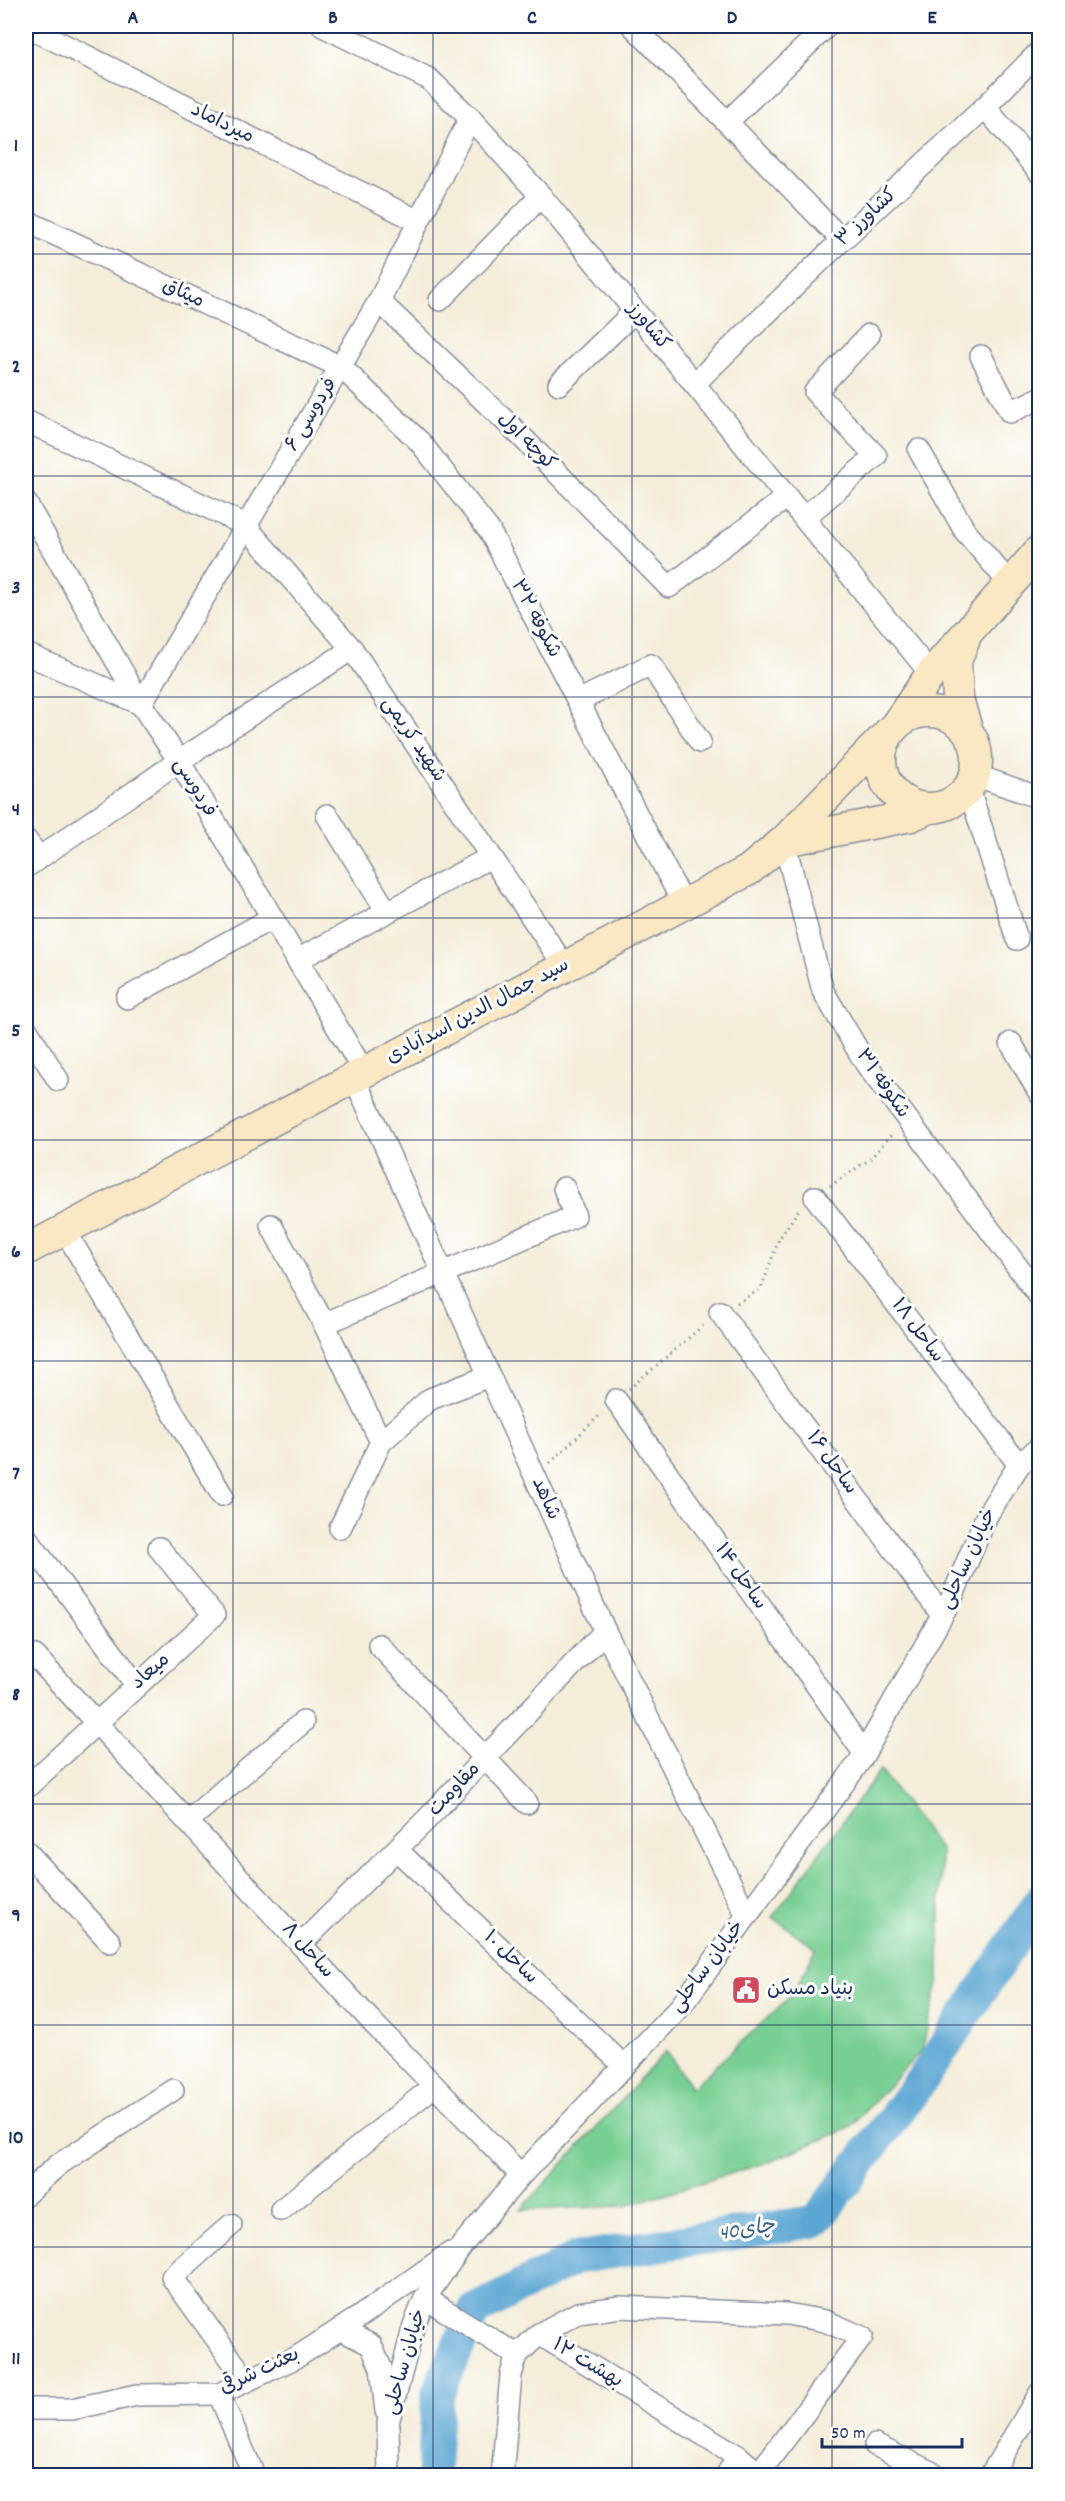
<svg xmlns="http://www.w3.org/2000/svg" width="1065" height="2501" font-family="Dekko,'Playpen Sans Arabic',sans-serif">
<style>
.green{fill:#78cf93;stroke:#4a7f78;stroke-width:1.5}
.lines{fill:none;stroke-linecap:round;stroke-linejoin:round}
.river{stroke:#5ba6d3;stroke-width:33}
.street-casing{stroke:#888e9c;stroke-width:24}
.secondary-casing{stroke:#888e9c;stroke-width:33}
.path{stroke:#888e9c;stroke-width:3;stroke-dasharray:1.5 4.5;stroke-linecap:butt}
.street{stroke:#fff;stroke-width:21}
.secondary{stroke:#fae7c3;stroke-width:30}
.grid{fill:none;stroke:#1b2f5e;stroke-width:1.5;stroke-opacity:0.55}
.labels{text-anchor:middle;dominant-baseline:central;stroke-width:6;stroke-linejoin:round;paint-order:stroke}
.street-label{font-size:20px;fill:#1b2f5e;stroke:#fff}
.poi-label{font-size:20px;fill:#1b2f5e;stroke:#fff;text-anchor:start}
.water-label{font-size:21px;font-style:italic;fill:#355f8d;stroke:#fff}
.neatline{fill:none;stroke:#1b2f5e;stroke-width:2}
.grid-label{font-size:20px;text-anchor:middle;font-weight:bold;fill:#1b2f5e}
</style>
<rect width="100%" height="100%" fill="#fff"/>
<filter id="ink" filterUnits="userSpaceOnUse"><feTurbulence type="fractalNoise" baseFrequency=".0167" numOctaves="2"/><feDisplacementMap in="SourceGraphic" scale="12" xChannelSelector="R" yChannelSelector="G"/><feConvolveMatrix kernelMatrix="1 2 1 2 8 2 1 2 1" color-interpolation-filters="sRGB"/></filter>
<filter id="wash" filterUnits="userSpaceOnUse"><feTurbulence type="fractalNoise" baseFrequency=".008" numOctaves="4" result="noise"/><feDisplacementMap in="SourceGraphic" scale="24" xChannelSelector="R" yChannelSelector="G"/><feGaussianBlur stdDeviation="1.35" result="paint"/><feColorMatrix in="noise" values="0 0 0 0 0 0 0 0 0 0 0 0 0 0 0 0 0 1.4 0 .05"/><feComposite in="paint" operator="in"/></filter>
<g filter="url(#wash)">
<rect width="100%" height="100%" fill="#f4edd9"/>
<!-- green -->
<path class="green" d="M880 1770 941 1851 939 1979 922 2050 849 2128 768 2162 625 2206 521 2210 666 2051 692 2088 792 1995 816 1949 773 1917Z"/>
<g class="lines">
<!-- river -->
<path class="river" d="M433 2476 438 2393 474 2311 576 2258 816 2221 926 2074 1040 1901"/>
</g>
</g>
<g filter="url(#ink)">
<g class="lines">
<!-- street casing -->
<g class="street-casing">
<g id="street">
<path d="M26 26 418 221"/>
<path d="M323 26 429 79 470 118 541 196 931 674"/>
<path d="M633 26 842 240"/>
<path d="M985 107 1040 173"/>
<path d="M727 122 827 26"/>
<path d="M26 221 341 367 420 442 489 530 684 905"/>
<path d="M440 300 541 196"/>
<path d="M379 301 519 434 669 587 787 497"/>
<path d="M981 356 1010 412 1040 398"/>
<path d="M559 384 635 311"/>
<path d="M694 384 842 240 985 107 1040 51"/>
<path d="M26 421 245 525 352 649 565 967"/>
<path d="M919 450 965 531 1010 584"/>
<path d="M26 503 141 704 179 761 364 1072"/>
<path d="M804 518 876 456 815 392 869 335"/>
<path d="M26 654 141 704 379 301 470 118"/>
<path d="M578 701 651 665 700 742"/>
<path d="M975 775 1040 798"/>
<path d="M969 789 1017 939"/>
<path d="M327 815 387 912"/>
<path d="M26 840 39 858"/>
<path d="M784 841 823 991 866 1064 1040 1297"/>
<path d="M26 867 179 761 352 649"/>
<path d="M297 960 491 857"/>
<path d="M127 998 272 918"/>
<path d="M26 1031 27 1030 58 1080"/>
<path d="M1011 1043 1040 1094"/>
<path d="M354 1077 605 1631 747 1916"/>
<path d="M815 1197 1019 1465"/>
<path d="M271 1225 324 1324 381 1442"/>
<path d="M64 1229 222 1495"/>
<path d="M720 1312 942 1615"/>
<path d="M324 1324 575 1216 564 1188"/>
<path d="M616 1400 864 1753"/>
<path d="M340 1528 381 1442 430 1399 489 1376"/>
<path d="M26 1537 137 1686"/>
<path d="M379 1645 527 1803"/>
<path d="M35 1656 374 2024 521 2175"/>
<path d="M26 1788 214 1615 159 1548"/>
<path d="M188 1821 303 1722"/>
<path d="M397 1850 624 2066"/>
<path d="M26 1851 110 1942"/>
<path d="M301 1944 426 1820 605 1631"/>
<path d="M26 2194 58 2165 173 2090"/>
<path d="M281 2210 434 2086"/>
<path d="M231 2225 172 2277 246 2380"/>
<path d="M425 2298 517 2355"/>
<path d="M340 2329 371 2345 381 2368 386 2411"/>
<path d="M539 2334 578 2313 620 2307 787 2314 825 2321 862 2337 759 2473"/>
<path d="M219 2394 253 2473 251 2476"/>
<path d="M26 2409H72L137 2395 219 2394 297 2357 359 2317 450 2253"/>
<path d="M875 2445 939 2476"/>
<path d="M389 2476 388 2423 414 2325 425 2298 463 2244 521 2175 681 2006 860 1761 951 1600 987 1515 1019 1465 1040 1447"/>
<path d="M502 2476 511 2375 517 2355 539 2334 738 2456 762 2476"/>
<path d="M726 2476 738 2456"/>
<path d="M990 2476 1040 2393"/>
</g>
</g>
<!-- secondary casing -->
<g class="secondary-casing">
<g id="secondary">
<path d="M965 639 956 661 958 699 967 729"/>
<circle cx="929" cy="760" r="48"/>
<path d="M784 841 911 816 927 809"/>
<path d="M26 1250 749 870 784 841 895 726 931 674 1040 550"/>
</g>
</g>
<!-- path -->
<g class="path">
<path d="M830 1186 870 1159 893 1133"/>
<path d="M737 1303 761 1289 779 1239 800 1208"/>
<path d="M629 1389 704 1325"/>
<path d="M550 1463 602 1413"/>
</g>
<!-- street -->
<use href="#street" class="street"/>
<!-- secondary -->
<use href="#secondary" class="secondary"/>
</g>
</g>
<!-- grid -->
<path class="grid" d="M233 26V2476M433 26V2476M632 26V2476M832 26V2476M26 254H1040M26 476H1040M26 697H1040M26 918H1040M26 1140H1040M26 1361H1040M26 1583H1040M26 1804H1040M26 2025H1040M26 2247H1040"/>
<!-- icons -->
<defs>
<g id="civic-square" transform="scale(1.5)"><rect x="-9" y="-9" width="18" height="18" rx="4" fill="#d1495b" stroke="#fff"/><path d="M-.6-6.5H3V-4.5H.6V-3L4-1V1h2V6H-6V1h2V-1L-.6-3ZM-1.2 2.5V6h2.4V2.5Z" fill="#fff"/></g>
</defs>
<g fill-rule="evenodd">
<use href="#civic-square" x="746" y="1990"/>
</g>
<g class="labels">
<!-- street labels -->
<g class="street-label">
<text transform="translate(222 124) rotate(26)">میرداماد</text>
<text transform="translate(867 218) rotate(-43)">کشاورز ۳</text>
<text transform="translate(183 294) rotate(25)">میثاق</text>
<text transform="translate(648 327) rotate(51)">کشاورز</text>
<text transform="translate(312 415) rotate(-59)">فردوسی ۶</text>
<text transform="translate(526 442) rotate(45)">کوچه اول</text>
<text transform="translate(535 619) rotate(62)">شکوفه ۳۲</text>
<text transform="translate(413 740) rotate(56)">شهید کریمی</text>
<text transform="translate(194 788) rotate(59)">فردوسی</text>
<text transform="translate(478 1012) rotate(-28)">سید جمال الدین اسدآبادی</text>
<text transform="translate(882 1084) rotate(55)">شکوفه ۳۱</text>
<text transform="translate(917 1331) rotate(53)">ساحل ۱۸</text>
<text transform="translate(831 1463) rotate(54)">ساحل ۱۶</text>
<text transform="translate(545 1499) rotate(66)">شاهد</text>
<text transform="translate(969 1559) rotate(-65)">خیابان ساحلی</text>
<text transform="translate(740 1577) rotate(55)">ساحل ۱۴</text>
<text transform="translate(151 1672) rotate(-42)">میعاد</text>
<text transform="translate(455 1790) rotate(-47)">مقاومت</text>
<text transform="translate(307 1951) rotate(48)">ساحل ۸</text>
<text transform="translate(510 1958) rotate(44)">ساحل ۱۰</text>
<text transform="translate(708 1967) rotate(-53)">خیابان ساحلی</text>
<text transform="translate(406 2362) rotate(-74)">خیابان ساحلی</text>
<text transform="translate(587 2364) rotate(31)">بهشت ۱۲</text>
<text transform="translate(260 2372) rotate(-25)">بعثت شرقی</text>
</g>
<!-- poi labels -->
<g class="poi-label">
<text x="767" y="1990">بنیاد مسکن</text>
</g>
<!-- water labels -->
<g class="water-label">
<text transform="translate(747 2231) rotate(-9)">40چای</text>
</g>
</g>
<!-- margin -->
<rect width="1065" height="2501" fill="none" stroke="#fff" stroke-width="66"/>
<!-- scale -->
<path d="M822 2438v9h140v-9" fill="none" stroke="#1b2f5e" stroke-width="3"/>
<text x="831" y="2438" font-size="18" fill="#1b2f5e" stroke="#ffffff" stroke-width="4.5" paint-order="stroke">50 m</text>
<rect x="33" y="33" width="999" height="2435" class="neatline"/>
<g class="grid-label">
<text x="133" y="23">A</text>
<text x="333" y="23">B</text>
<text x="532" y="23">C</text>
<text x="732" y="23">D</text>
<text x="932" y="23">E</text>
<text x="16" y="151">1</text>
<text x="16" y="372">2</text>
<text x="16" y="593">3</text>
<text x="16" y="815">4</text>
<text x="16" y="1036">5</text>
<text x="16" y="1257">6</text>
<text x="16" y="1479">7</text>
<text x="16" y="1700">8</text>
<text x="16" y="1921">9</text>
<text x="16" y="2143">10</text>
<text x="16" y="2364">11</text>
</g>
</svg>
